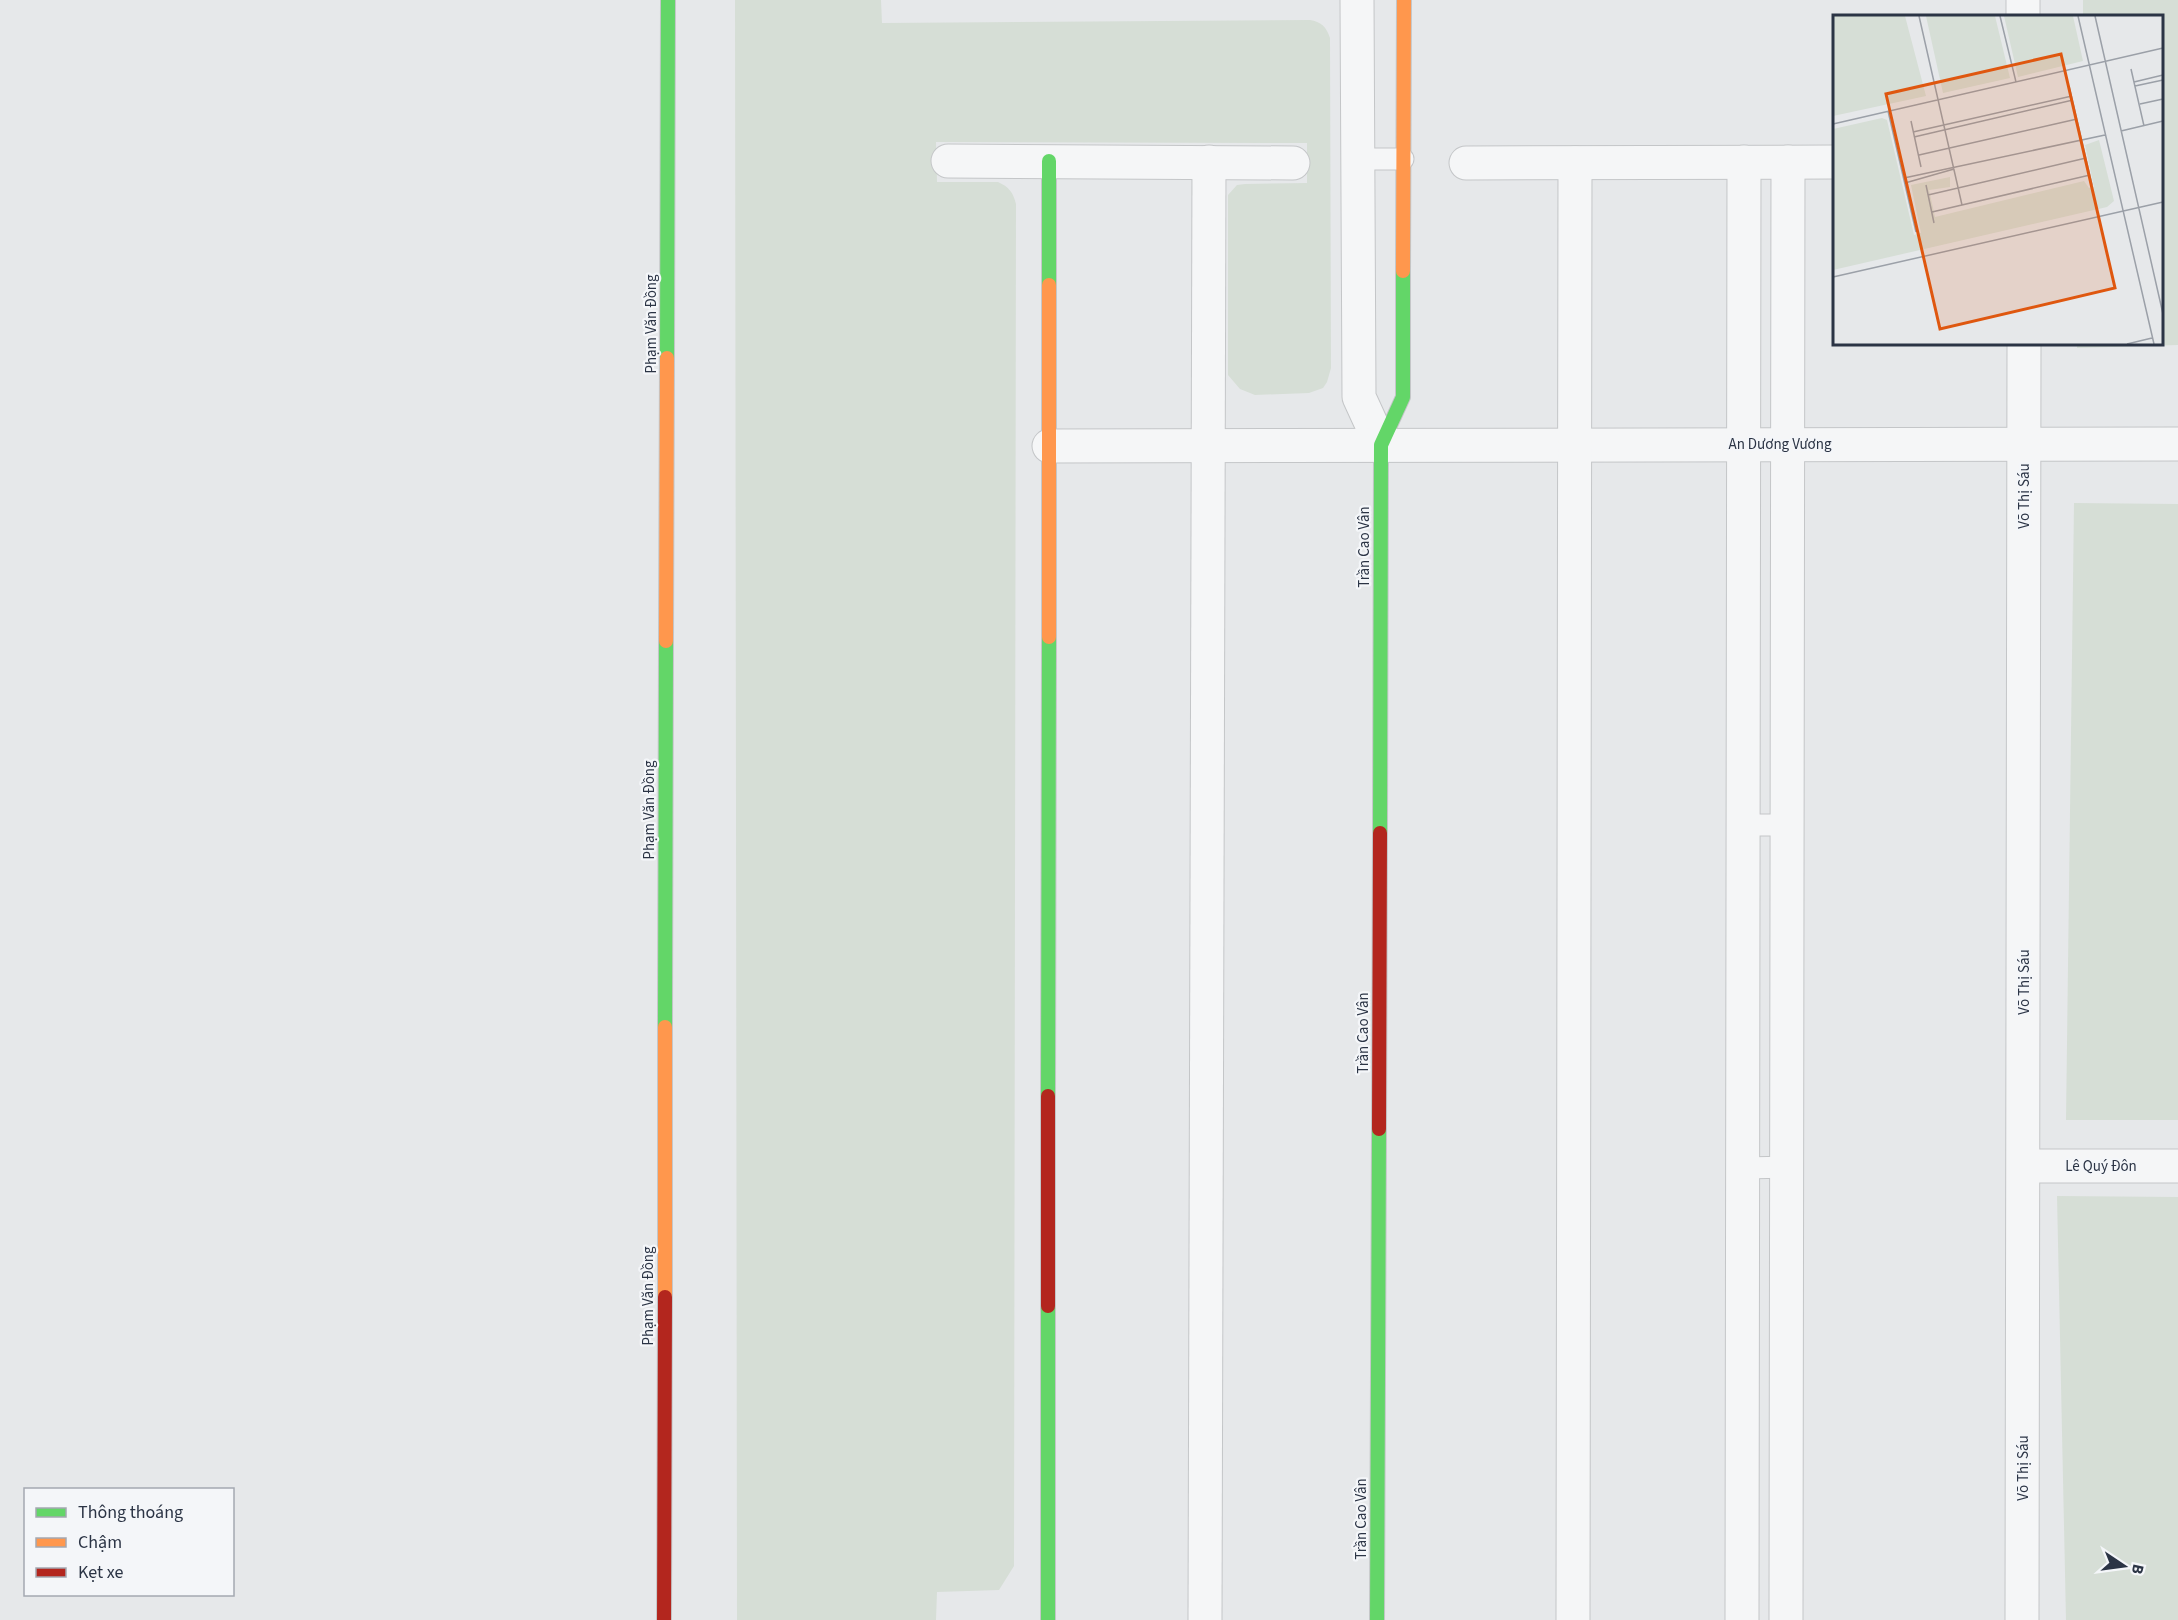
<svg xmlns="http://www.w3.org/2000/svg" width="2178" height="1620" font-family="'Source Sans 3',sans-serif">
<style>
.green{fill:#d6ded6}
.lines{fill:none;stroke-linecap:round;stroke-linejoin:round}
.lane-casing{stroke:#c4c6c8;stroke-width:23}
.street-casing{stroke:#c4c6c8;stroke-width:35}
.fast-casing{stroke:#c4c6c8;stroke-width:16}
.slow-casing{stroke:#c4c6c8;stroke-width:16}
.jam-casing{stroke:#c4c6c8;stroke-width:16}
.lane{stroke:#f5f6f7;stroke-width:21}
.street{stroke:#f5f6f7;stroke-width:33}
.fast{stroke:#63d668;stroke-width:14}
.slow{stroke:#ff974d;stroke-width:14}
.jam{stroke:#b3261e;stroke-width:14}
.labels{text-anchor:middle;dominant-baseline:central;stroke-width:4.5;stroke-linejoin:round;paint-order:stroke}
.street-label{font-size:15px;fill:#2b3445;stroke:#f4f6f9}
.inset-road{fill:none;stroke:#9ba0a8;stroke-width:1.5}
.view{fill:#df570f;fill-opacity:0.15;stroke:#df570f;stroke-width:3}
.inset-edge{fill:none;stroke:#2b3445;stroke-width:3}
</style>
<rect width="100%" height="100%" fill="#e6e8ea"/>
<!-- green -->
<g class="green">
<path d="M735 0H881L882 23 1310 20C1321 22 1326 26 1330 38L1331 368 1327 382 1323 388 1309 393 1255 395 1240 389 1228 375V195L1237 185 1245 184 1307 183V143L936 142 937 182H998C1009 187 1013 192 1016 204L1014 1566 999 1590 937 1592 936 1620H737Z"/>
<path d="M2083 0H2178V345L2077 348V344H2162V16H2083Z"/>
<path d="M2074 503 2178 504V1120H2066Z"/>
<path d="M2057 1196 2178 1197V1620H2066Z"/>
</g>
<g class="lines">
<!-- lane casing -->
<g class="lane-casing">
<g id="lane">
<path d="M1358 159H1403"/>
<path d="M1743 825H1787"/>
<path d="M1743 1168 1787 1167"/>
</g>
</g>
<!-- street casing -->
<g class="street-casing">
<g id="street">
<path d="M1357 0 1359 397 1381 445"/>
<path d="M2023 0V16"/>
<path d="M948 161 1293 163"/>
<path d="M1466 163 1834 162"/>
<path d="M1049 446 2178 444"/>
<path d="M2024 1166H2178"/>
<path d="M1205 1620 1209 162"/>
<path d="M1573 1620 1575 163"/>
<path d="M1742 1620 1744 162"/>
<path d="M1786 1620 1788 162"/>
<path d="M2022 1620 2024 344"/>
</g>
</g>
<!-- fast casing -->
<g class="fast-casing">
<g id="fast">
<path d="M1049 285V161"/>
<path d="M667 358 668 0"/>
<path d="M1380 833 1381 445 1403 397V271"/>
<path d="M665 1027 666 641"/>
<path d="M1048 1096 1049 637"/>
<path d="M1048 1620V1306"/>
<path d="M1377 1620 1379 1129"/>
</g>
</g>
<!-- slow casing -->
<g class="slow-casing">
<g id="slow">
<path d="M1403 271 1404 0"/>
<path d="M1049 637V285"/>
<path d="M666 641 667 358"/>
<path d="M665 1297V1027"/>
</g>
</g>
<!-- jam casing -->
<g class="jam-casing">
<g id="jam">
<path d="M1379 1129 1380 833"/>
<path d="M1048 1306V1096"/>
<path d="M664 1620 665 1297"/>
</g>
</g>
<!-- lane -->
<use href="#lane" class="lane"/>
<!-- street -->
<use href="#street" class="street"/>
<!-- fast -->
<use href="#fast" class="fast"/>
<!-- slow -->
<use href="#slow" class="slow"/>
<!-- jam -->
<use href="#jam" class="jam"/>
</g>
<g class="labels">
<!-- street labels -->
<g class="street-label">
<text transform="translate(651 324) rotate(-90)">Phạm Văn Đồng</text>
<text x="1780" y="444">An Dương Vương</text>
<text transform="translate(2024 496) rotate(-90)">Võ Thị Sáu</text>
<text transform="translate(1364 547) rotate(-90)">Trần Cao Vân</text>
<text transform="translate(649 810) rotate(-90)">Phạm Văn Đồng</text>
<text transform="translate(2024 982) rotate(-90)">Võ Thị Sáu</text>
<text transform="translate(1363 1033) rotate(-90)">Trần Cao Vân</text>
<text x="2101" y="1166">Lê Quý Đôn</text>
<text transform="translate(648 1296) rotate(-90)">Phạm Văn Đồng</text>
<text transform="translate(2023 1468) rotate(-90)">Võ Thị Sáu</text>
<text transform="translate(1361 1519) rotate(-90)">Trần Cao Vân</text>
</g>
</g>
<!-- overview -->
<g transform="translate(1833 15)">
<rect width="330" height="330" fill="#e6e8ea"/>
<path d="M0 1H72L93 81 0 101ZM93 1H162L177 63 110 78ZM171 1H240L250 46 185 62ZM49 103 54 105 81 220 88 218 78 170 117 162V172L96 175 102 202 251 166 256 173 261 172 252 130 266 125 281 186 274 192 0 255V114Z" fill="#d6ded6"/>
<path class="inset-road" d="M86 1 129 190M167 1 183 67M245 1 321 329M262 1 330 299M298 54 311 111M301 67 330 60M236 71 259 170M302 71 330 65M307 89 330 84M55 96 83 217M78 106 88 152M0 109 330 33M288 116 330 106M80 117 239 81M81 122 240 85M86 140 244 104M71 163 272 120M72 168 121 154M93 170 101 208M95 180 253 143M99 197 257 160M0 262 330 187M294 329 319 323"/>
<path class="view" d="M228 39 282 273 107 314 53 79Z"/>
<rect width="330" height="330" class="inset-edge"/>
</g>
<!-- legend -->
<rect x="24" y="1488" width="210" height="108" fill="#f4f6f9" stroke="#a4a8b1" stroke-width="1.5"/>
<rect x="36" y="1508" width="30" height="9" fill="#63d668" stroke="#a4a8b1" stroke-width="1.5"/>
<text x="78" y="1518" font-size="18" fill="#2b3445">Thông thoáng</text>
<rect x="36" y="1538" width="30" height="9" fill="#ff974d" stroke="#a4a8b1" stroke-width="1.5"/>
<text x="78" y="1548" font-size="18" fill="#2b3445">Chậm</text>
<rect x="36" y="1568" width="30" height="9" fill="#b3261e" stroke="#a4a8b1" stroke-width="1.5"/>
<text x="78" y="1578" font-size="18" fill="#2b3445">Kẹt xe</text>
<!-- north arrow -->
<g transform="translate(2124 1566) rotate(103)" stroke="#f4f6f9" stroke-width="4.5" paint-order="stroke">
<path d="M0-4.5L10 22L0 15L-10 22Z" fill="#2b3445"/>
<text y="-9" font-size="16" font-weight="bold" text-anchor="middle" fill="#2b3445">B</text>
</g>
</svg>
